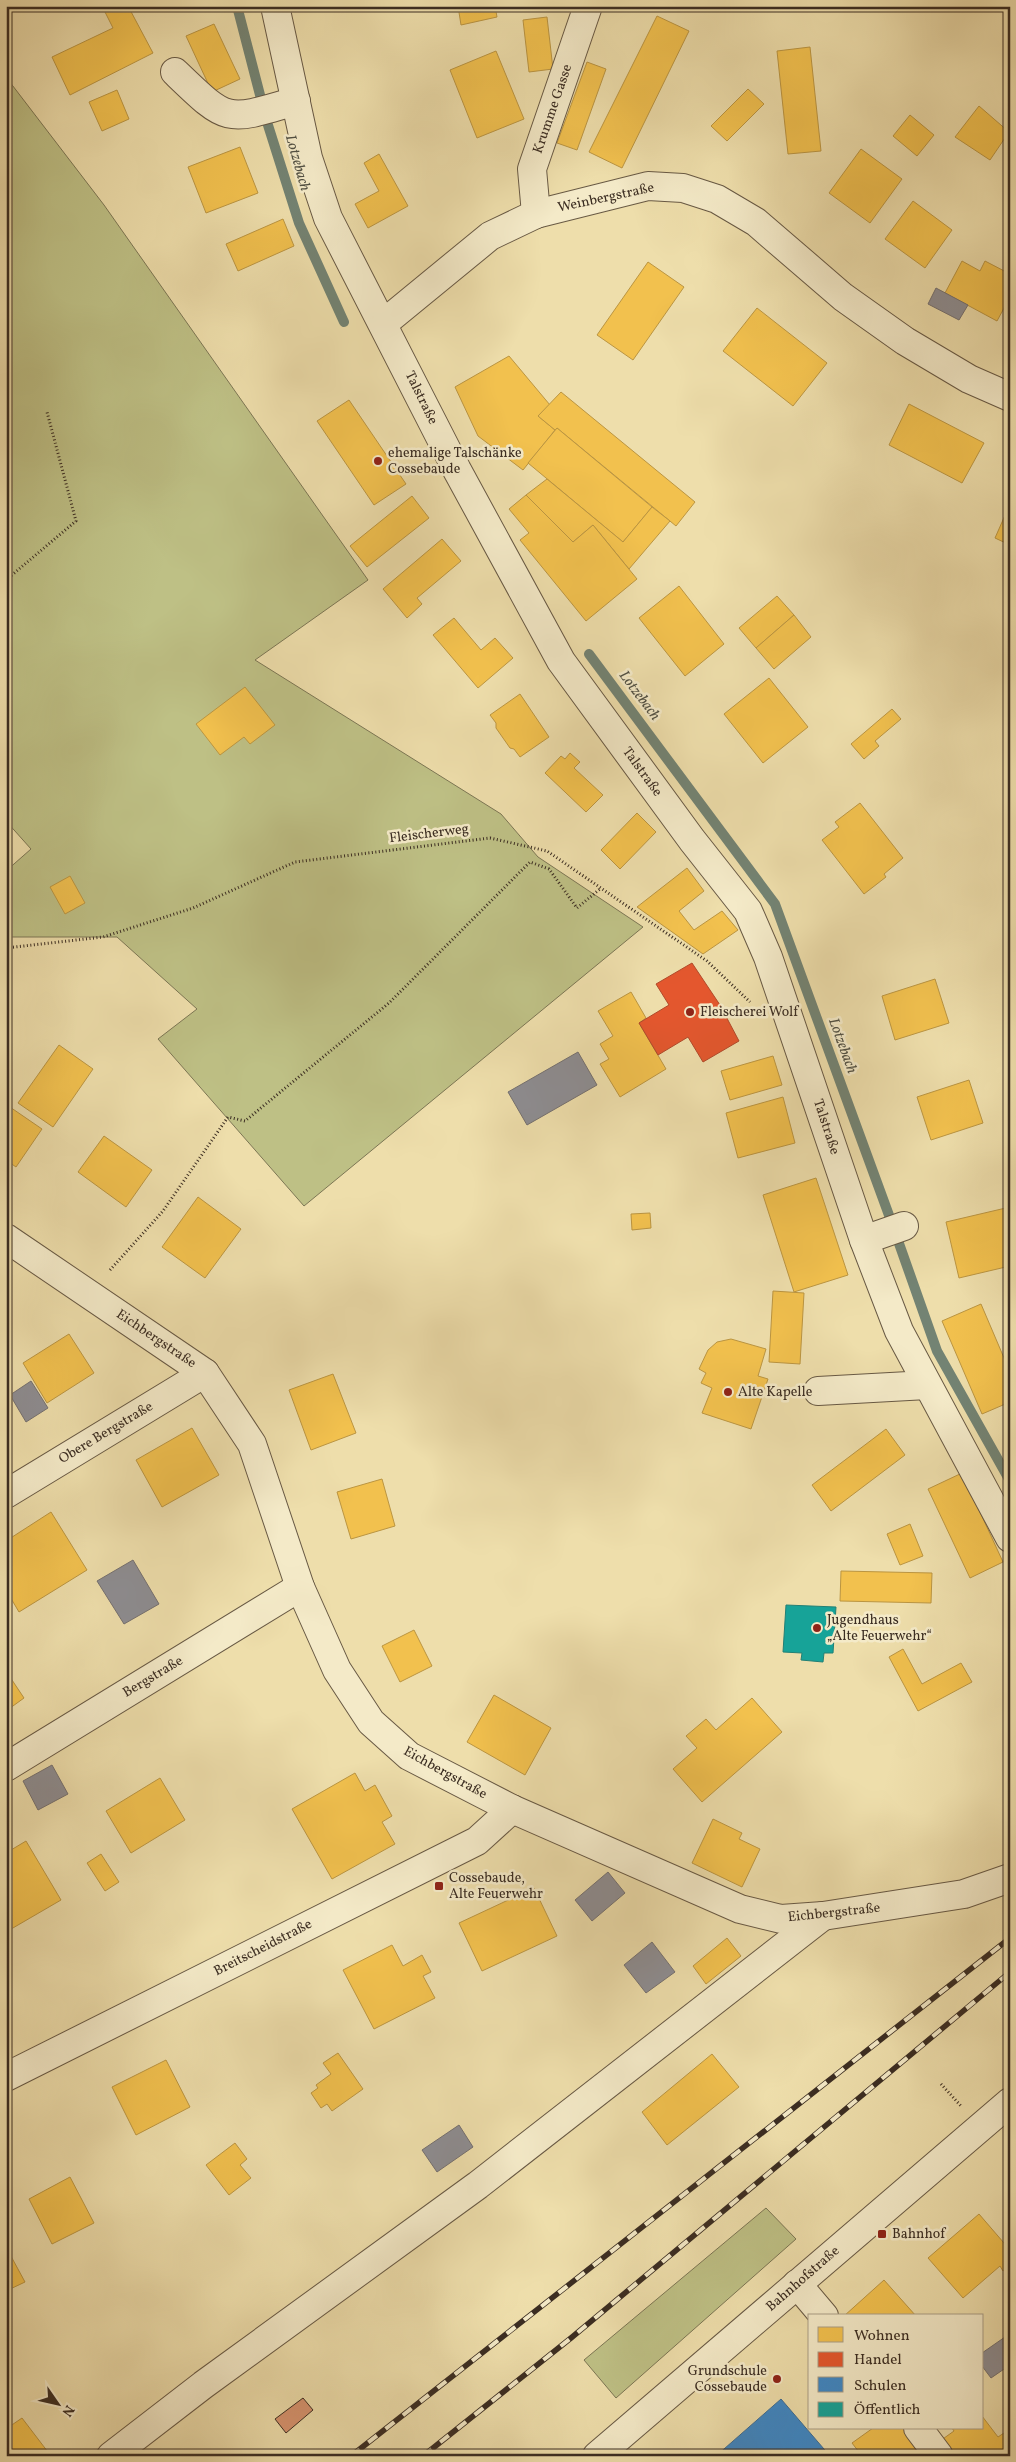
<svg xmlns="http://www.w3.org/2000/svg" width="1016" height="2462" font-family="Vollkorn,serif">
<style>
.green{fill:#bec085;stroke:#7c7654}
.homes{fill:#f2c14e;stroke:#bb9541}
.shops{fill:#e4572e;stroke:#b14a2a}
.schools{fill:#3f88c5;stroke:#3e6d94}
.public{fill:#17a398;stroke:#228075}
.industry{fill:#8d8d92;stroke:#747070}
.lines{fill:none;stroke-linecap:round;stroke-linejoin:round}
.stream{stroke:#738373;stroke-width:10}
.building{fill:#d7936f;stroke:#3b2d22}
.minor-casing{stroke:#685944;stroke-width:30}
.path{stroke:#3b2d22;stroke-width:3;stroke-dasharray:1 2.5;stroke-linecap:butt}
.minor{stroke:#f4eac8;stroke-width:28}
.rail-casing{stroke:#3b2d22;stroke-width:5.5}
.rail{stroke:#f4eac8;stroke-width:4;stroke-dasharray:11;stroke-linecap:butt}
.poi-dot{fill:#8f2418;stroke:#f4eac8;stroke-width:2}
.labels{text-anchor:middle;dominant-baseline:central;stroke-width:5;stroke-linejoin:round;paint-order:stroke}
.street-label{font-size:14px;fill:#3b2d22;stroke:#f4eac8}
.poi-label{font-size:14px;fill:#3b2d22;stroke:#f4eac8;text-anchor:start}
.water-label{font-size:15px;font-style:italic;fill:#525144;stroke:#f4eac8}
</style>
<rect width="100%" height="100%" fill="#eedeab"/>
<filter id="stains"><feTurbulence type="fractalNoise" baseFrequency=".004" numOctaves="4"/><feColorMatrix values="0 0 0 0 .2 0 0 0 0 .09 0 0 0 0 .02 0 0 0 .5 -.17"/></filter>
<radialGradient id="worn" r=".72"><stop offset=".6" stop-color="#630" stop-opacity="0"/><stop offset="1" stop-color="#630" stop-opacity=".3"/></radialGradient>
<!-- green -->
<g class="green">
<path d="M6 77 104 205 368 580 255 660 501 814 538 857 643 927 304 1206 158 1039 197 1009 117 937H6V871L31 849 6 821Z"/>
<path d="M766 2208 796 2239 616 2398 584 2360Z"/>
</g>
<!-- homes -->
<g class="homes">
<path d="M112 6H128L153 53 70 95 52 57 113 28 104 10Z"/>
<path d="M458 6H495L497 17 461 25Z"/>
<path d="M657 16 689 31 622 168 589 152Z"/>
<path d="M547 17 553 69 529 72 523 20Z"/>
<path d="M214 24 240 79 212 92 186 36Z"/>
<path d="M810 47 821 151 788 154 777 51Z"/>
<path d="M496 51 524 119 477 138 450 70Z"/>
<path d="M587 62 606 69 577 150 557 143Z"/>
<path d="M748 89 764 104 727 141 711 126Z"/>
<path d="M117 90 129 119 102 131 89 102Z"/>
<path d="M979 106 1009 132 990 160 955 137Z"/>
<path d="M910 115 934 135 917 156 893 136Z"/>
<path d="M240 147 258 193 206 213 188 167Z"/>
<path d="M861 149 902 179 870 223 829 193Z"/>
<path d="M379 154 408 206 368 228 355 204 379 191 364 163Z"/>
<path d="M913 201 952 230 925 268 885 239Z"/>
<path d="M283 219 294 246 238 271 226 244Z"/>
<path d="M962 261 980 271 985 261 1010 274V297L997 321 945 293Z"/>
<path d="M648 262 684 287 633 360 597 335Z"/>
<path d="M757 308 827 363 793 406 723 351Z"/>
<path d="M509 356 550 405 538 416 555 430 523 470 478 436 455 387Z"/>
<path d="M561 392 695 502 676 526 557 428 555 430 538 416Z"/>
<path d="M349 400 406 484 374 505 317 421Z"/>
<path d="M909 404 984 443 962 483 889 445Z"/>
<path d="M557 428 652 507 623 542 528 463Z"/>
<path d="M547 479 623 542 652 507 670 521 629 569 593 525 573 542 526 495Z"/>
<path d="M526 495 573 542 593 525 637 579 586 621 520 540 529 533 509 509Z"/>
<path d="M412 496 429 518 367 567 350 546Z"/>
<path d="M1010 504V545L995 538Z"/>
<path d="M442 539 461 561 417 598 422 604 407 618 383 589Z"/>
<path d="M679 586 724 644 685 676 639 618Z"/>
<path d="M777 596 794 615 756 648 739 628Z"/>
<path d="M794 615 811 637 774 669 756 648Z"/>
<path d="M454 618 481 650 495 638 513 658 478 688 433 635Z"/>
<path d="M769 678 808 727 763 763 724 714Z"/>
<path d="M245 687 275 725 250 744 244 737 220 755 196 724Z"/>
<path d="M520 694 549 737 520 757 514 749 510 748 496 728V723L490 715Z"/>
<path d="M892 709 901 719 875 741 879 746 864 759 851 744Z"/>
<path d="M570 753 580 762 574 768 603 795 586 812 545 773 561 756 565 759Z"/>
<path d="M860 803 903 858 884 874 886 877 864 894 822 840 839 827 835 822Z"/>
<path d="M637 813 656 832 620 869 601 850Z"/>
<path d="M687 868 704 891 679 911 694 930 722 911 738 930 703 954 637 907Z"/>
<path d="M70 876 85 903 65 914 50 887Z"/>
<path d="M935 979 949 1023 895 1040 882 996Z"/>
<path d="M631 992 646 1018 639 1023 666 1069 620 1097 600 1064 609 1059 600 1044 613 1036 598 1011Z"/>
<path d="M59 1045 93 1069 53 1127 18 1103Z"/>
<path d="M773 1056 782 1085 730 1100 721 1071Z"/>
<path d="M969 1080 983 1123 931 1140 917 1097Z"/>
<path d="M783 1097 795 1143 738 1158 726 1113Z"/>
<path d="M7 1105 42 1129 16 1167 6 1160Z"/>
<path d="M104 1136 152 1170 126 1207 78 1172Z"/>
<path d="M816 1178 848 1275 794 1292 763 1195Z"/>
<path d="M198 1197 241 1229 205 1278 162 1247Z"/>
<path d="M1010 1207V1266L959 1278 946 1222Z"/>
<path d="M650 1213 651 1228 632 1230 631 1214Z"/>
<path d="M773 1291 804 1293 800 1364 769 1362Z"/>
<path d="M981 1304 1010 1372V1402L982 1414 942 1321Z"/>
<path d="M69 1334 94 1373 47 1403 23 1363Z"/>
<path d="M731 1339 766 1349 758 1376 768 1379 751 1429 702 1413 712 1388 701 1383 706 1373 699 1369 708 1350 717 1342Z"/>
<path d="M333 1374 356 1433 311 1450 289 1390Z"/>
<path d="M192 1428 219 1475 162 1507 136 1460Z"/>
<path d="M886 1429 905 1455 831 1511 812 1485Z"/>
<path d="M962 1473 1003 1562 970 1578 928 1489Z"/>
<path d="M382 1479 395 1526 351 1539 337 1492Z"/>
<path d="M51 1512 87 1570 19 1612 6 1590V1541Z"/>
<path d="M910 1524 923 1556 900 1565 887 1534Z"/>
<path d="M841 1571 932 1573 931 1603 840 1601Z"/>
<path d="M414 1630 432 1666 400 1682 382 1646Z"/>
<path d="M903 1649 922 1684 961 1663 972 1682 918 1711 889 1657Z"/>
<path d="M6 1671 24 1698 6 1711Z"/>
<path d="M494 1695 551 1728 525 1775 467 1742Z"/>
<path d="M752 1698 782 1732 702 1802 673 1769 697 1748 686 1736 706 1719 716 1730Z"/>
<path d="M355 1773 365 1791 375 1785 392 1816 382 1822 395 1844 332 1879 292 1809Z"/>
<path d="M160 1778 185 1820 131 1853 106 1811Z"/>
<path d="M713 1819 742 1833 739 1839 760 1849 742 1887 692 1863Z"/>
<path d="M26 1841 61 1900 6 1932V1853Z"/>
<path d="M101 1854 119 1882 105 1891 87 1863Z"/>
<path d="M534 1888 557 1936 482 1971 459 1923Z"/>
<path d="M727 1938 741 1956 706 1984 693 1966Z"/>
<path d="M392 1945 403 1966 422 1955 431 1972 423 1976 435 1998 374 2029 343 1970Z"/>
<path d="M338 2053 363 2089 332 2111 327 2104 321 2108 311 2093 318 2088 316 2085 331 2074 323 2063Z"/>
<path d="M712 2054 739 2087 667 2145 642 2112Z"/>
<path d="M166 2060 190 2107 136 2135 112 2087Z"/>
<path d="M235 2143 247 2159 240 2165 251 2178 229 2195 206 2165Z"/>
<path d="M70 2177 94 2223 52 2244 29 2199Z"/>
<path d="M979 2214 1010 2250V2265L1003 2271 1000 2266 963 2298 928 2258Z"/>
<path d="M6 2247 25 2282 6 2291Z"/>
<path d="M884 2280 916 2316H844Z"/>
<path d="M982 2416 998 2437 1004 2433 1010 2441V2456H951L940 2441 954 2431 952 2428H982Z"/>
<path d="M22 2418 51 2456H6V2429Z"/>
<path d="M873 2428H903L923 2456H862L852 2443Z"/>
</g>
<!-- shops -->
<path class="shops" d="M692 963 720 1005 739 1041 703 1062 688 1037 658 1055 639 1023 669 1005 656 984Z"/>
<!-- schools -->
<path class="schools" d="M781 2399 830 2456H716Z"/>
<!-- public -->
<path class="public" d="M786 1605 836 1607 833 1653H824L823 1662 801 1660 802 1653 783 1652Z"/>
<!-- industry -->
<g class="industry">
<path d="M936 288 968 305 959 320 928 304Z"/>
<path d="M578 1052 597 1085 527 1125 508 1092Z"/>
<path d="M31 1381 48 1408 26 1422 10 1395Z"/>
<path d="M133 1560 159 1604 124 1624 97 1581Z"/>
<path d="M52 1765 68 1794 38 1810 23 1781Z"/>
<path d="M608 1872 625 1893 592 1921 575 1900Z"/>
<path d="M652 1942 675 1972 646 1993 624 1965Z"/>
<path d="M459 2125 473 2147 437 2172 422 2150Z"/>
<path d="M1005 2337 1010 2343V2365L991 2378 982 2366V2353Z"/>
</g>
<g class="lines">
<!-- stream -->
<g class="stream">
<path d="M237 6 267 122 299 223 344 322"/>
<path d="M589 654 775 904 890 1218 937 1351 1010 1481"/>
</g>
</g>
<!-- building -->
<path class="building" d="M303 2398 313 2410 286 2433 275 2419Z"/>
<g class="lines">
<!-- minor casing -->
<g class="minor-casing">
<g id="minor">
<path d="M275 6 308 158 328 218 457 470 561 661 692 840 748 911 768 957 864 1240 899 1331 1010 1538"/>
<path d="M175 72C228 123 225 122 296 101"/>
<path d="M536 214 532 169 588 6"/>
<path d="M384 323 490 236 536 214 648 186 683 188 717 199 756 222 843 297 905 341 969 379 1010 397"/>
<path d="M6 1238 205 1373 252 1444 300 1587 337 1670 371 1722 409 1756 512 1809 740 1909 781 1919 823 1916 964 1894 1010 1878"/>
<path d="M864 1240 904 1226"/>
<path d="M818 1391 927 1385"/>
<path d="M6 1494 205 1373"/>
<path d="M6 1767 300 1587"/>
<path d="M6 2077 477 1841 512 1809"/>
<path d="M797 2284 824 2316"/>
<path d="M918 2428 939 2456"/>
<path d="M111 2456 203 2385 478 2185 823 1916"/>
<path d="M597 2456 1010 2102"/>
</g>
</g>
<!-- path -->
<g class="path">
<path d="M6 580 76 521 47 412"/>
<path d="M6 948 103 937 193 908 295 862 490 838 547 851 707 961 750 1002"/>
<path d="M110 1270 163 1211 228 1117 245 1121 389 1003 530 862 549 869 577 908 601 888"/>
<path d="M941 2084 961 2106"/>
</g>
<!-- minor -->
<use href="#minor" class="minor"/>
<!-- rail casing -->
<g class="rail-casing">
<g id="rail">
<path d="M351 2456 1010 1938"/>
<path d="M423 2456 571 2338 1010 1972"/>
</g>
</g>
<!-- rail -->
<use href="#rail" class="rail"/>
</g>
<!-- markers -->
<g class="poi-dot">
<circle cx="378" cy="461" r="5"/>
<circle cx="690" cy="1012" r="5"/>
<circle cx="728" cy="1392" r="5"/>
<circle cx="817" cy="1628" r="5"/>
<rect x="434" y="1881" width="10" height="10" rx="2.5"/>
<rect x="877" y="2229" width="10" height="10" rx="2.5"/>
<circle cx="777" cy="2379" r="5"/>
</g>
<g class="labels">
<!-- street labels -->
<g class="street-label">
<text transform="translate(553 109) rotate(-71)">Krumme Gasse</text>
<text transform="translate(606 198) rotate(-12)">Weinbergstraße</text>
<text transform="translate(421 398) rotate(64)">Talstraße</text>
<text transform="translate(642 772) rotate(54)">Talstraße</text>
<text transform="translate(429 834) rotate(-7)">Fleischerweg</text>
<text transform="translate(826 1127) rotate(72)">Talstraße</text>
<text transform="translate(156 1339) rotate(34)">Eichbergstraße</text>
<text transform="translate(106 1433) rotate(-31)">Obere Bergstraße</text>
<text transform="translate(153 1677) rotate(-31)">Bergstraße</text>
<text transform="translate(445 1773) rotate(29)">Eichbergstraße</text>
<text transform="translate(834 1913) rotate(-6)">Eichbergstraße</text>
<text transform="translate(263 1948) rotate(-27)">Breitscheidstraße</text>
<text transform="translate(803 2279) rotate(-41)">Bahnhofstraße</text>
</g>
<!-- poi labels -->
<g class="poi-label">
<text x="388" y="453">ehemalige Talschänke<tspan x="388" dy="16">Cossebaude</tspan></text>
<text x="700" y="1012">Fleischerei Wolf</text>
<text x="738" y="1392">Alte Kapelle</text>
<text x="827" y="1620">Jugendhaus<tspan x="827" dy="16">„Alte Feuerwehr“</tspan></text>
<text x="449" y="1878">Cossebaude,<tspan x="449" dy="16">Alte Feuerwehr</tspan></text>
<text x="892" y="2234">Bahnhof</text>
<text x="767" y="2371" text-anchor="end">Grundschule<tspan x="767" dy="16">Cossebaude</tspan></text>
</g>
<!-- water labels -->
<g class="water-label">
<text transform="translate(297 163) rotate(74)">Lotzebach</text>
<text transform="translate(639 696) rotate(53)">Lotzebach</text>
<text transform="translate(842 1046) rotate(70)">Lotzebach</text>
</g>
</g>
<!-- margin -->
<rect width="1016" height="2462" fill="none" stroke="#eedeab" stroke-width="25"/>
<rect x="8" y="8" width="1001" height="2447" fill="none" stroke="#3b2d22" stroke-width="2.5"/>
<rect x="12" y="12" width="991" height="2437" fill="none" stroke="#3b2d22"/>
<!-- legend -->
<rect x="808" y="2314" width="175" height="115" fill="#f4eac8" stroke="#aa9e86"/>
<rect x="818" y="2327" width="25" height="15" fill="#f2c14e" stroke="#aa9e86"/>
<text x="854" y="2340" font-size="15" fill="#3b2d22">Wohnen</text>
<rect x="818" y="2352" width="25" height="15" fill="#e4572e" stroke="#aa9e86"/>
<text x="854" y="2364" font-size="15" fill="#3b2d22">Handel</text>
<rect x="818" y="2377" width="25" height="15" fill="#3f88c5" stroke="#aa9e86"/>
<text x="854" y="2390" font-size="15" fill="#3b2d22">Schulen</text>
<rect x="818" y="2402" width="25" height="15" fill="#17a398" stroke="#aa9e86"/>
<text x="854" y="2414" font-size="15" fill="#3b2d22">Öffentlich</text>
<!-- north arrow -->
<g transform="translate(58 2404) rotate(124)" stroke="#f4eac8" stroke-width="4" paint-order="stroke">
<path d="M0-4L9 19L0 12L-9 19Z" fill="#3b2d22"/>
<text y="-8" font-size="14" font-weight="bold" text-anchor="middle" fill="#3b2d22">N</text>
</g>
<rect width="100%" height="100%" filter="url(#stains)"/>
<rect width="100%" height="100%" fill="url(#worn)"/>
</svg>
